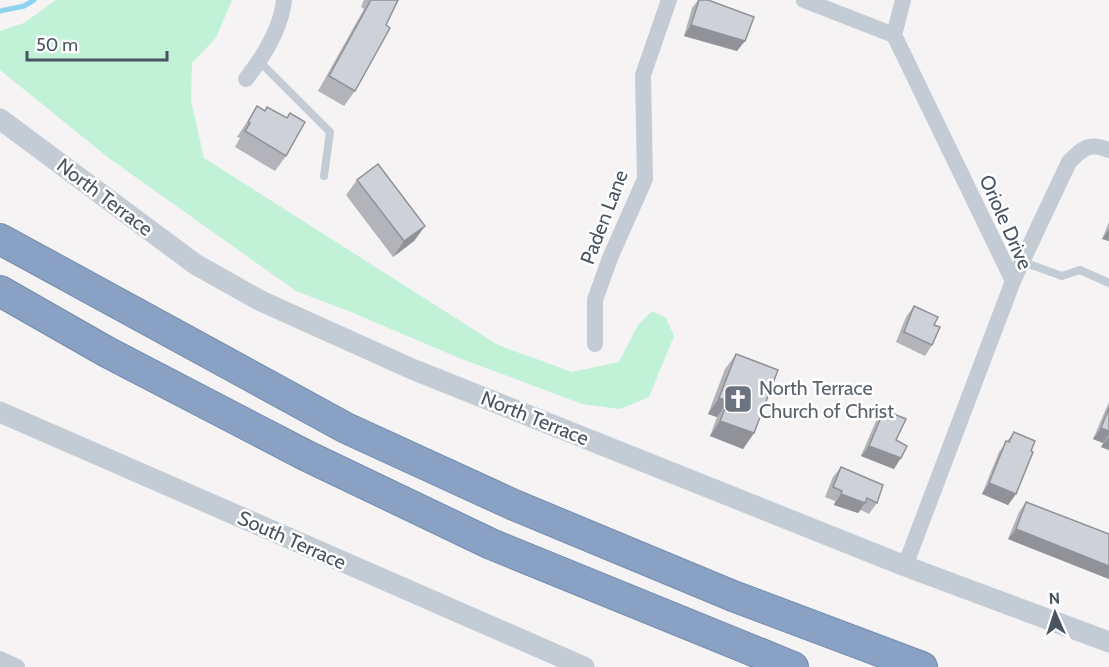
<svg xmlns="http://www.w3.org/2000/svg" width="1109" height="667" font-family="Cabin,sans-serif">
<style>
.green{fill:#c1f2d8}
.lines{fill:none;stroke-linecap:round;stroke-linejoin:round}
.stream{stroke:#8dd4f1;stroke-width:5}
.motorway-casing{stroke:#748caf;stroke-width:32}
.service{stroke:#c3ccd4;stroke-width:8}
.minor{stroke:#c3ccd4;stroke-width:16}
.tertiary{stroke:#c3ccd4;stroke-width:21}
.motorway{stroke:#89a1c3;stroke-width:30}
.wall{fill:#b2b4ba}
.shaded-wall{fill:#919297}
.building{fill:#cfd1d8;stroke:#919297;stroke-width:1.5}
.labels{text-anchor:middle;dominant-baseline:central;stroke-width:5;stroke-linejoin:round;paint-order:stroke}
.street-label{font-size:20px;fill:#495462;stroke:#fff}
.worship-label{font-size:20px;fill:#5b616d;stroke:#fff;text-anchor:start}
</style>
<rect width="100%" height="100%" fill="#f5f3f3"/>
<!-- green -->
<path class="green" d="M56 0H232L216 38 192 63 191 101 204 158 498 345 572 372 619 362 638 325 652 311 666 318 674 336 649 397 620 409 582 404 459 358 351 312 296 291 110 159 0 70V31L24 23Z"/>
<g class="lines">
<!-- stream -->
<path class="stream" d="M0 11 24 6 34 0"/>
<!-- motorway casing -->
<g class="motorway-casing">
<g id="motorway">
<path d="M0 239 346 428 514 505 733 596 922 667"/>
<path d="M0 291 107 352 307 456 491 544 793 667"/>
</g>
</g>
<!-- service -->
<g class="service">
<path d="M260 62 330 132 324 176"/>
<path d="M1023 262 1062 276 1080 270 1109 283"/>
</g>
<!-- minor -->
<g class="minor">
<path d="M804 0 894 35"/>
<path d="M903 0 894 35 1013 281 905 566"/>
<path d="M246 79C264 56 281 29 284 0"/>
<path d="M1013 281 1069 162C1083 148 1089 142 1109 150"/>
<path d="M595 344V300L610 258 645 179 643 75 669 0"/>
<path d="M0 659 17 667"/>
</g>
<!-- tertiary -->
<g class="tertiary">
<path d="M0 119 195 264 261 301 412 369 905 566 1109 642"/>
<path d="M0 412 584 667"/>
</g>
<!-- motorway -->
<use href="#motorway" class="motorway"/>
</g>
<!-- wall -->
<g class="wall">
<path d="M364 0H398L355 91 344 106 318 91 364 9 361 7Z"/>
<path d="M698 0H699L737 51 684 36 692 8Z"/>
<path d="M257 106 286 156 275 171 235 147 240 138 237 137 247 122Z"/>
<path d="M357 180 425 226 414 241 393 257 346 195Z"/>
<path d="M1109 222V241L1102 239Z"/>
<path d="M914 306 934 325 932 345 925 356 896 342 906 317Z"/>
<path d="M736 354 754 433 743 449 710 436 717 417 708 414 725 369Z"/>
<path d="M1109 402V450L1101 447 1103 443 1093 439Z"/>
<path d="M884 410 896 440 894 469 861 456 876 421Z"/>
<path d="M1014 432 1016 494 1008 505 982 494 999 452Z"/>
<path d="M841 467 877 503 869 514 861 510 858 513 834 505 835 501 825 497 833 477Z"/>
<path d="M1026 502 1109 534V579L1008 539 1019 512Z"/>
</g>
<!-- shaded-wall -->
<g class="shaded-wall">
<path d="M691 25 745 41 737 51 684 36Z"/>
<path d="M425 226 414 241 393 257 404 241Z"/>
<path d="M1109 229V241L1102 239Z"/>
<path d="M719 398 728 401 717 417 708 414Z"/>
<path d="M720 421 754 433 743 449 710 436Z"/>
<path d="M1101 428 1109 431V434L1103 443 1093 439Z"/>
<path d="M1109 436V450L1101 447Z"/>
<path d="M869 446 901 458 894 469 861 456Z"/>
<path d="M989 483 1016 494 1008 505 982 494Z"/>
<path d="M841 494 865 503 858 513 834 505Z"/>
<path d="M1016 529 1109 566V579L1008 539Z"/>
</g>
<!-- building -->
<g class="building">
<path d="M371 0H398L386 25 390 28 355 91 329 76Z"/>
<path d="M699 0H708L754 17 745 41 691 25Z"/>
<path d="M257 106 265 111 267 107 287 118 290 113 305 122 286 156 245 131 250 123 248 122Z"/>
<path d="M378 164 425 226 404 241 357 180Z"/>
<path d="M914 306 938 317 934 325 940 327 932 345 904 332Z"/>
<path d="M736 354 778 370 754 433 720 421 728 401 719 398Z"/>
<path d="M1109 408V431L1101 428Z"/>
<path d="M884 410 906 419 896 440 907 446 901 458 869 446Z"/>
<path d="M1014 432 1035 441 1031 451 1033 452 1016 494 989 483 1006 441 1009 442Z"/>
<path d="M841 467 883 485 877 503 867 498 865 503 841 494 842 491 833 487Z"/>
<path d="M1026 502 1109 534V566L1016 529Z"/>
</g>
<!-- icons -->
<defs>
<g id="church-square" transform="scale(1.5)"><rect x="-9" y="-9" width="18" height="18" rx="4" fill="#6b7280" stroke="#fff"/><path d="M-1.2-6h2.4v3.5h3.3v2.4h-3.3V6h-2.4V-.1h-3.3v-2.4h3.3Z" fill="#fff"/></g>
</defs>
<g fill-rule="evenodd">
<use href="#church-square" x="738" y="399"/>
</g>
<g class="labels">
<!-- street labels -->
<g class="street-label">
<text transform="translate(105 197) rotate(37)">North Terrace</text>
<text transform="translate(604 217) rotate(-69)">Paden Lane</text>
<text transform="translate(1006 222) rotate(66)">Oriole Drive</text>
<text transform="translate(535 418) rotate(22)">North Terrace</text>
<text transform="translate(292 540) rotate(24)">South Terrace</text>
</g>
<!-- worship labels -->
<g class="worship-label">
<text x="759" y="388">North Terrace<tspan x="759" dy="23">Church of Christ</tspan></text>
</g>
</g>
<!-- north arrow -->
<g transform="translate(1055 613) rotate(357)" stroke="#ffffff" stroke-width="4.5" paint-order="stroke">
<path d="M0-4.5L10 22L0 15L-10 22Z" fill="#495462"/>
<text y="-9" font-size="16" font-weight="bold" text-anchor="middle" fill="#495462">N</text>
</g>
<!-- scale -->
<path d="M27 51v9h140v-9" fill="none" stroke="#495462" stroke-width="3"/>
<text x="36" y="51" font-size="18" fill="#495462" stroke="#ffffff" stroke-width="4.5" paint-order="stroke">50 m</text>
</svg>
